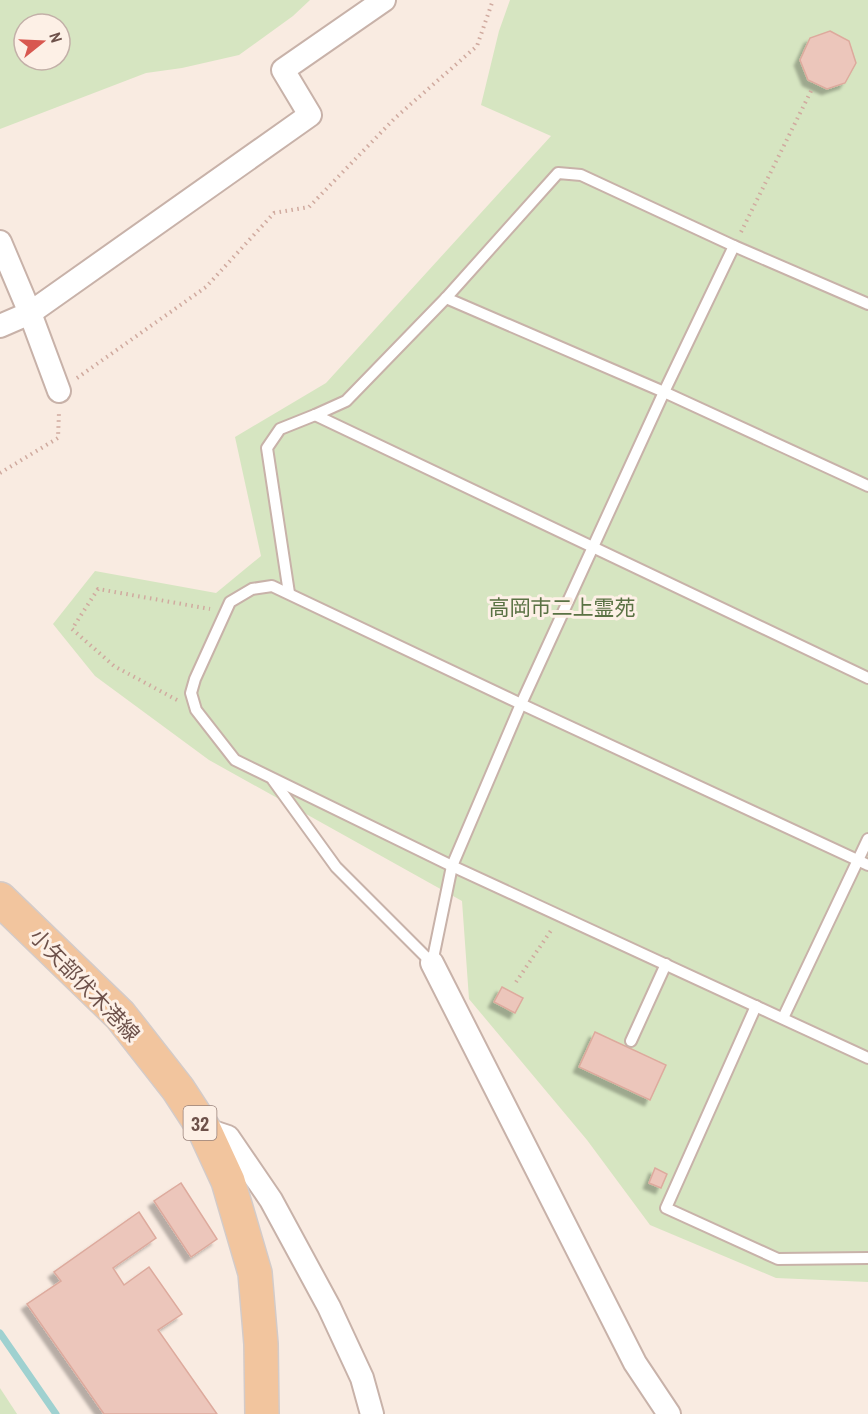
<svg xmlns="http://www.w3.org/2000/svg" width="868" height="1414" font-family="'Archivo Narrow','Noto Sans JP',sans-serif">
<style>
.green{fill:#d6e5c1;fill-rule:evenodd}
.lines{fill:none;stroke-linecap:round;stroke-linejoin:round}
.stream{stroke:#9fd1d0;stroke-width:7}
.building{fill:#ecc6bb;stroke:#ddaa9d;stroke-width:1.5;filter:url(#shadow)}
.lane-casing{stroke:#c8b2a9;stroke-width:14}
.street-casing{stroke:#c8b2a9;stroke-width:26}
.primary-casing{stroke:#d3cbc9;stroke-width:36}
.path{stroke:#d0aa9f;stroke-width:4;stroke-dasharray:1.5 4.5;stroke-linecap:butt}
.lane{stroke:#fff;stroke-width:10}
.street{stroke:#fff;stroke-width:22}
.primary{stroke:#f2c59e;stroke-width:33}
.labels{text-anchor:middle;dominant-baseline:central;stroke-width:6;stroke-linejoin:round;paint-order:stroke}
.shield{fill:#fdf0e6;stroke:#988179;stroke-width:1.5}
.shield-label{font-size:20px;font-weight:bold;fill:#6d514a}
.park-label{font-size:21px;fill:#5a7244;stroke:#fdf0e6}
.street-label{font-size:21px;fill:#6d514a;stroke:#fdf0e6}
</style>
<defs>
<filter id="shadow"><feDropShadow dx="-5.5" dy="5.5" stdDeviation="1.5" flood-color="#0004"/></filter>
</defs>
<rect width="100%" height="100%" fill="#f9ebe1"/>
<!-- green -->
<g class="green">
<path d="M0 0H310L293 16 239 55 182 68 146 73 0 129ZM24 24H60V60H24Z"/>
<path d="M510 0H868V1282L776 1278 650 1225 587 1140 469 999 462 901 209 760 95 676 53 624 95 571 216 593 261 556 235 437 326 383 551 136 481 105 499 31Z"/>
<path d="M0 1388 17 1414H0Z"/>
</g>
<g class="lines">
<!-- stream -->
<path class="stream" d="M0 1333 56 1414"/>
</g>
<!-- building -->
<g class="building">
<path d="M830 31 849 41 856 63 845 83 827 89 808 80 800 60 810 38Z"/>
<path d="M502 987 523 998 515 1013 494 1002Z"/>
<path d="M595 1032 666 1065 650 1100 579 1067Z"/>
<path d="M655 1168 667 1174 661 1188 649 1183Z"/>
<path d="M181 1183 217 1239 191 1257 154 1201Z"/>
<path d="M139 1212 156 1238 113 1268 124 1285 149 1267 182 1314 158 1330 217 1414H104L27 1304 61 1281 54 1272Z"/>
</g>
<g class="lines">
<!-- lane casing -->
<g class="lane-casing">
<g id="lane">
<path d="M446 298 664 392 868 486"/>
<path d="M315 415 868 678"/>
<path d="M289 593 267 448 280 429 315 415 346 401 446 298 558 173 581 175 734 246 868 304"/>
<path d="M273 780 336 867 432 963"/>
<path d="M868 865 521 704 272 586 252 589 230 602 195 679 191 693 196 710 235 760 452 866 868 1058"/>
<path d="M432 963 452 866 521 704 664 392 734 246"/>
<path d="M756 1006 666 1208 778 1259 868 1258"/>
<path d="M783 1018 868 839"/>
<path d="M631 1041 666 964"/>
</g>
</g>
<!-- street casing -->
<g class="street-casing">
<g id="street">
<path d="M0 242 30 313 59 391"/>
<path d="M0 326 30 313 310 115 283 70 384 0"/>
<path d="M432 963 635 1363 669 1414"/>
<path d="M204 1129 228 1137 271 1200 329 1307 362 1378 372 1414"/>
</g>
</g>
<!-- primary casing -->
<g class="primary-casing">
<path id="primary" d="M0 899 120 1015 178 1089 204 1129 228 1181 255 1273 261 1344 262 1414"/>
</g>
<!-- path -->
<g class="path">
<path d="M741 232 812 89"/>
<path d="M77 378 206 287 274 213 309 207 395 118 477 46 493 0"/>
<path d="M0 473 58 438 59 412"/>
<path d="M177 700 114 666 72 629 98 589 210 609"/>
<path d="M516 982 552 929"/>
</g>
<!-- lane -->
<use href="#lane" class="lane"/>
<!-- street -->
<use href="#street" class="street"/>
<!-- primary -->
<use href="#primary" class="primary"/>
</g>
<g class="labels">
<!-- shield labels -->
<rect class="shield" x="183.5" y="1106" width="33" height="34" rx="4.5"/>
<g class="shield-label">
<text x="200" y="1123">32</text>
</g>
<!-- park labels -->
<g class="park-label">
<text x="562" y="607">高岡市二上霊苑</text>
</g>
<!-- street labels -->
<g class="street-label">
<text transform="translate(85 985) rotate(46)">小矢部伏木港線</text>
</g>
</g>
<!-- north arrow -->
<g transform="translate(42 42) rotate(72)"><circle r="28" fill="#fdf0e6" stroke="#c3b0a8" stroke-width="1.5"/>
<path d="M0-4.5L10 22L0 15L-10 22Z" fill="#d85850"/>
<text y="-9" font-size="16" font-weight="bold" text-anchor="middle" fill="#6d514a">N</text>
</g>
</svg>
